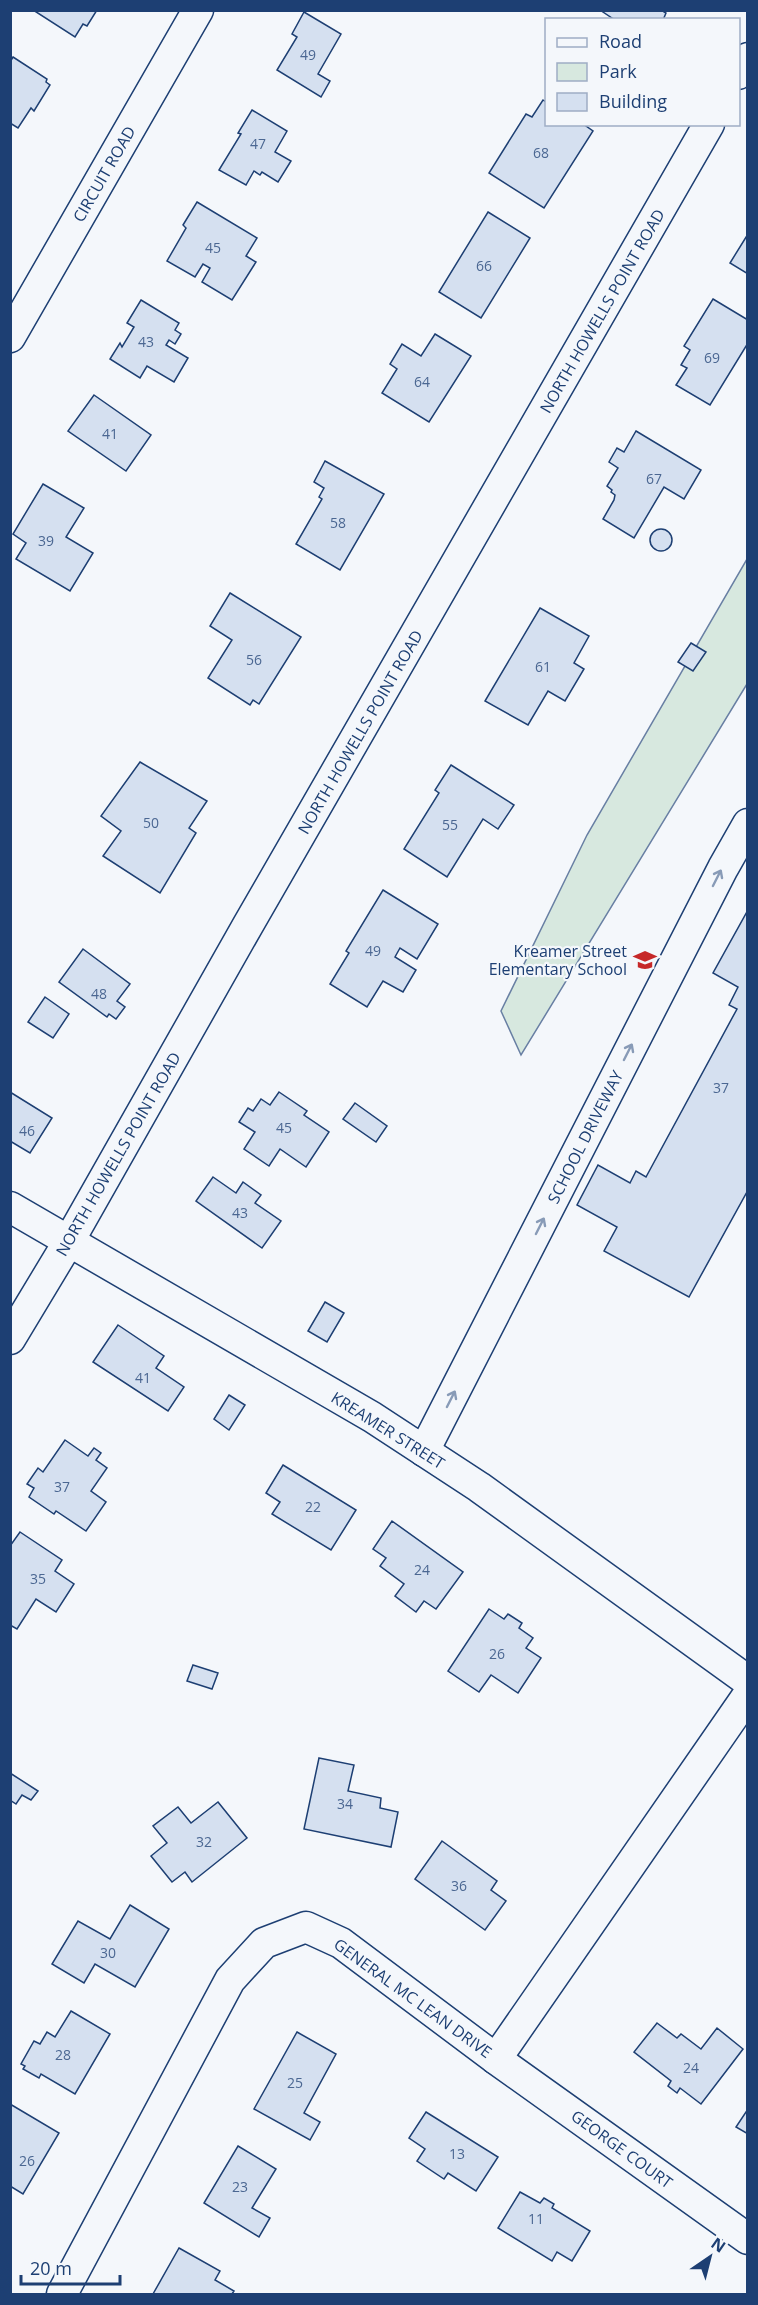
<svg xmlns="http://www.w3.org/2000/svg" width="758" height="2305" font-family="'Open Sans',sans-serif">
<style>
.green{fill:#d7e8df;stroke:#687fa3;stroke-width:1.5}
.building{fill:#d5e0f0;stroke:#1d3f73;stroke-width:1.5}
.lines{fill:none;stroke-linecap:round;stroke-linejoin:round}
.minor-casing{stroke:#1d3f73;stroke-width:33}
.minor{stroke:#f4f7fb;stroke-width:30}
.oneway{stroke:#889bb7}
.labels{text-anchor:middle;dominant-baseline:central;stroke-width:4.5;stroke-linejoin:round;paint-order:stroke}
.number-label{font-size:14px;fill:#4b6792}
.street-label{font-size:16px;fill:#1d3f73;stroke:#f4f7fb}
.poi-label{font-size:16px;fill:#1d3f73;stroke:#f4f7fb;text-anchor:end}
</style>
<rect width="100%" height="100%" fill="#f4f7fb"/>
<!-- green -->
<path class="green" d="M747 559V684L521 1055 501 1011 587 835Z"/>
<!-- building -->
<g class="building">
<path d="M33 10H97L87 26 83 24 75 37Z"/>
<path d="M600 10H661L666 13 663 20H615Z"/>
<path d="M304 12 341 34 318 74 330 81 321 97 277 70 297 37 292 34Z"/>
<path d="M13 57 47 79 46 82 50 85 34 111 31 108 18 128 10 123V62Z"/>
<path d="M543 100 546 102V124H583L593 131 544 208 489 173 526 114 532 117Z"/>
<path d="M252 110 287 131 275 152 291 161 278 182 262 172 260 175 254 171 246 185 219 170 241 134 238 133Z"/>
<path d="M197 202 257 238 246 256 256 262 232 300 202 282 210 268 203 264 195 277 167 261 186 228 183 225Z"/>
<path d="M488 212 530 238 481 318 439 292Z"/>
<path d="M748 234V274L730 263Z"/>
<path d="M713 299 748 320V343L710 405 676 385 687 368 681 365 690 350 684 346Z"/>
<path d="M141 300 179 323 175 330 181 334 175 344 169 340 166 345 188 358 174 382 147 366 140 378 110 359 120 343 122 347 134 327 127 323Z"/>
<path d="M435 334 471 356 429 422 382 393 397 369 390 364 402 344 421 356Z"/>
<path d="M94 395 151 435 126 471 68 431Z"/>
<path d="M636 431 701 470 684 499 664 487 634 538 603 519 614 500 615 495 611 492 612 490 607 486 618 468 609 462 617 448 624 452Z"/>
<path d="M325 461 384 494 340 570 296 544 322 499 319 497 324 488 314 482Z"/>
<path d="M43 484 84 508 66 537 93 553 70 591 16 559 26 543 13 534Z"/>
<circle cx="661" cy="540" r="11"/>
<path d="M230 593 301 637 259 704 253 700 250 705 208 678 232 640 210 626Z"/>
<path d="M540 608 589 636 574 663 584 669 565 701 548 691 528 725 485 701Z"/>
<path d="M691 643 706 652 693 671 678 662Z"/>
<path d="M140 762 207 801 189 828 196 833 160 893 103 856 121 831 101 816Z"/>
<path d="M451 765 514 805 498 829 483 819 447 877 404 849 439 793 435 790Z"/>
<path d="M383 890 438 924 417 959 400 948 395 957 416 970 403 992 383 981 367 1007 330 984 349 953 346 951Z"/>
<path d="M748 910V1190L689 1297 604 1251 617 1227 577 1205 598 1165 630 1183 636 1171 646 1177 737 1009 729 1005 738 987 713 973Z"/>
<path d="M83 949 130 984 117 1001 125 1007 116 1019 109 1014 107 1017 59 982Z"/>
<path d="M45 997 69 1014 53 1038 28 1022Z"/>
<path d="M10 1092 52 1118 30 1153 10 1141Z"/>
<path d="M279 1092 307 1111 304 1115 329 1132 306 1167 280 1149 269 1166 244 1149 255 1132 239 1122 248 1108 253 1111 261 1099 270 1105Z"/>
<path d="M355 1103 387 1126 376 1142 343 1119Z"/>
<path d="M213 1177 236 1193 243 1182 261 1195 255 1203 281 1221 262 1248 196 1201Z"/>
<path d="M325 1302 344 1313 327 1342 308 1331Z"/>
<path d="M118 1325 164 1356 156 1368 184 1387 168 1411 93 1362Z"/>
<path d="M229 1395 245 1405 229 1430 214 1419Z"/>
<path d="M65 1440 88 1456 94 1448 101 1453 96 1460 107 1468 91 1491 106 1502 86 1531 56 1511 54 1514 29 1497 34 1488 27 1484 38 1468 43 1472Z"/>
<path d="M283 1465 356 1510 331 1550 272 1514 280 1502 266 1493Z"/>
<path d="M392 1521 463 1572 436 1609 424 1601 416 1612 395 1596 404 1584 380 1566 386 1558 373 1549Z"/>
<path d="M20 1532 62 1560 55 1571 74 1584 56 1612 36 1599 17 1629 10 1625V1546Z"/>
<path d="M489 1609 504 1619 508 1614 522 1623 519 1628 533 1638 526 1648 541 1658 518 1693 491 1675 479 1692 448 1671Z"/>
<path d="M193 1665 218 1673 212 1689 187 1681Z"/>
<path d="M319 1758 354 1765 348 1791 381 1798 380 1808 398 1812 391 1847 304 1829Z"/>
<path d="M10 1773 38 1791 31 1800 22 1795 16 1804 10 1800Z"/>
<path d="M218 1802 247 1838 192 1882 185 1872 172 1882 151 1856 167 1843 153 1826 178 1807 191 1823Z"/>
<path d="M442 1841 497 1881 491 1890 506 1901 485 1930 415 1879Z"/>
<path d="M130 1905 169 1929 135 1987 95 1964 84 1983 52 1964 78 1921 110 1939Z"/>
<path d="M71 2011 110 2034 75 2094 41 2074 39 2078 23 2069 25 2066 21 2064 34 2041 40 2044 47 2032 55 2037Z"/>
<path d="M657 2023 677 2038 681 2034 701 2049 717 2028 743 2049 701 2104 680 2088 677 2093 668 2086 671 2081 634 2052Z"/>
<path d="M297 2032 336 2054 304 2113 320 2122 310 2140 254 2109Z"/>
<path d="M10 2104 59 2133 23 2194 10 2186Z"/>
<path d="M748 2109V2134L736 2127Z"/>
<path d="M426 2112 498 2157 476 2191 448 2173 444 2179 417 2161 425 2149 409 2138Z"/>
<path d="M238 2146 276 2169 252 2208 270 2218 259 2237 204 2203Z"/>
<path d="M520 2192 540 2203 544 2198 554 2204 552 2208 590 2231 572 2261 557 2252 552 2261 498 2228Z"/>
<path d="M179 2248 220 2271 215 2280 234 2291 232 2294H153Z"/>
</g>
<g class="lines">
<!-- minor casing -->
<g class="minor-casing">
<g id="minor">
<path d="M738 74 748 58"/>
<path d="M10 337 198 10"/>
<path d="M10 1207 372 1417 479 1487 748 1681"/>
<path d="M10 1339 69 1241 248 925 709 124"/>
<path d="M424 1451 723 868 748 824"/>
<path d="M496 2059 748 1695"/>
<path d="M62 2294 230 1980 264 1943 306 1927 341 1943 496 2059 748 2239"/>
</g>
</g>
<!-- minor -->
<use href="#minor" class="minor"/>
</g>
<!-- one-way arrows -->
<defs><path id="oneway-shaft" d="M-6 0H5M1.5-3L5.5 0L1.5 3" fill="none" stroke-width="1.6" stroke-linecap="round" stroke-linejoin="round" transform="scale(1.5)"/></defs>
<g class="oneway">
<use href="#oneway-shaft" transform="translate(717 878) rotate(-63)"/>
<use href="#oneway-shaft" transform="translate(628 1052) rotate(-63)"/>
<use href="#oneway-shaft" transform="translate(540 1226) rotate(-63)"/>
<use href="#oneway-shaft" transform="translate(451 1399) rotate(-63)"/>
</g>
<!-- icons -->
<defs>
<g id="school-bare" transform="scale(1.8)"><path d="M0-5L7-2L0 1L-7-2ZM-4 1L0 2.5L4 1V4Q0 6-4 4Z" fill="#c62828" stroke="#f4f7fb" stroke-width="2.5" paint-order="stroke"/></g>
</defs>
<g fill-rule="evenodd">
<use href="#school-bare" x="645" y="960"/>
</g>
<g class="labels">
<!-- number labels -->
<g class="number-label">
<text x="308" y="54">49</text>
<text x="258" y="143">47</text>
<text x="541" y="152">68</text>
<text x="213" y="247">45</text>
<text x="484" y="265">66</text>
<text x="146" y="341">43</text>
<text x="712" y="357">69</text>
<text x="422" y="381">64</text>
<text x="110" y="433">41</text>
<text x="654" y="478">67</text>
<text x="338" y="522">58</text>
<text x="46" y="540">39</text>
<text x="254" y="659">56</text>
<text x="543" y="666">61</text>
<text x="151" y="822">50</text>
<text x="450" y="824">55</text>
<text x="373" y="950">49</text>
<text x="99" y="993">48</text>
<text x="721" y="1087">37</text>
<text x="284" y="1127">45</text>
<text x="27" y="1130">46</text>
<text x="240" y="1212">43</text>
<text x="143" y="1377">41</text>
<text x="62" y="1486">37</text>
<text x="313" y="1506">22</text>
<text x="422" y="1569">24</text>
<text x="38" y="1578">35</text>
<text x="497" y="1653">26</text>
<text x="345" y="1803">34</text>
<text x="204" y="1841">32</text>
<text x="459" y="1885">36</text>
<text x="108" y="1952">30</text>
<text x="63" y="2054">28</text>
<text x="691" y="2067">24</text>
<text x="295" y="2082">25</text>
<text x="457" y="2153">13</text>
<text x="27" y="2160">26</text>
<text x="240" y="2186">23</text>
<text x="536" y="2218">11</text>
</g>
<!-- street labels -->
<g class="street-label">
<text transform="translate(104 174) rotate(-60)">CIRCUIT ROAD</text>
<text transform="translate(602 311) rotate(-60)">NORTH HOWELLS POINT ROAD</text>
<text transform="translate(360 732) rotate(-60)">NORTH HOWELLS POINT ROAD</text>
<text transform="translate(585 1137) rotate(-63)">SCHOOL DRIVEWAY</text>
<text transform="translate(118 1154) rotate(-60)">NORTH HOWELLS POINT ROAD</text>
<text transform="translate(388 1430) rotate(32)">KREAMER STREET</text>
<text transform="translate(413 1998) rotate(36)">GENERAL MC LEAN DRIVE</text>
<text transform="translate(622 2149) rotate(36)">GEORGE COURT</text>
</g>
<!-- poi labels -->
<g class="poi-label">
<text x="627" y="951">Kreamer Street<tspan x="627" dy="18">Elementary School</tspan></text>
</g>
</g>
<!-- border -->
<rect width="758" height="2305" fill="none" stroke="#1d3f73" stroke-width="24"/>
<!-- legend -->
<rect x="545" y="18" width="195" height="108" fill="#f4f7fb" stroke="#9eadc5" stroke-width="1.5"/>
<rect x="557" y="38" width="30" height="9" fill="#f4f7fb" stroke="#9eadc5" stroke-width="1.5"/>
<text x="599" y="48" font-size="18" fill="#1d3f73">Road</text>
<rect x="557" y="63" width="30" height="18" fill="#d7e8df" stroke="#9eadc5" stroke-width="1.5"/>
<text x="599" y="78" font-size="18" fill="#1d3f73">Park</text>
<rect x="557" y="93" width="30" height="18" fill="#d5e0f0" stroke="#9eadc5" stroke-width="1.5"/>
<text x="599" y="108" font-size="18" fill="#1d3f73">Building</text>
<!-- north arrow -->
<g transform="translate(710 2257) rotate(35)" stroke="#f4f7fb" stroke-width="4.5" paint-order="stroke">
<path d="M0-4.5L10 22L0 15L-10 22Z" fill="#1d3f73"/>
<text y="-9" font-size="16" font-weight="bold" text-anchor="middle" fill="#1d3f73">N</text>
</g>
<!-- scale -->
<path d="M21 2275v9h99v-9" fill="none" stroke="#1d3f73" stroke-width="3"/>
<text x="30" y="2275" font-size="18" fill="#1d3f73" stroke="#f4f7fb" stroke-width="4.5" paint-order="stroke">20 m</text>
</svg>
